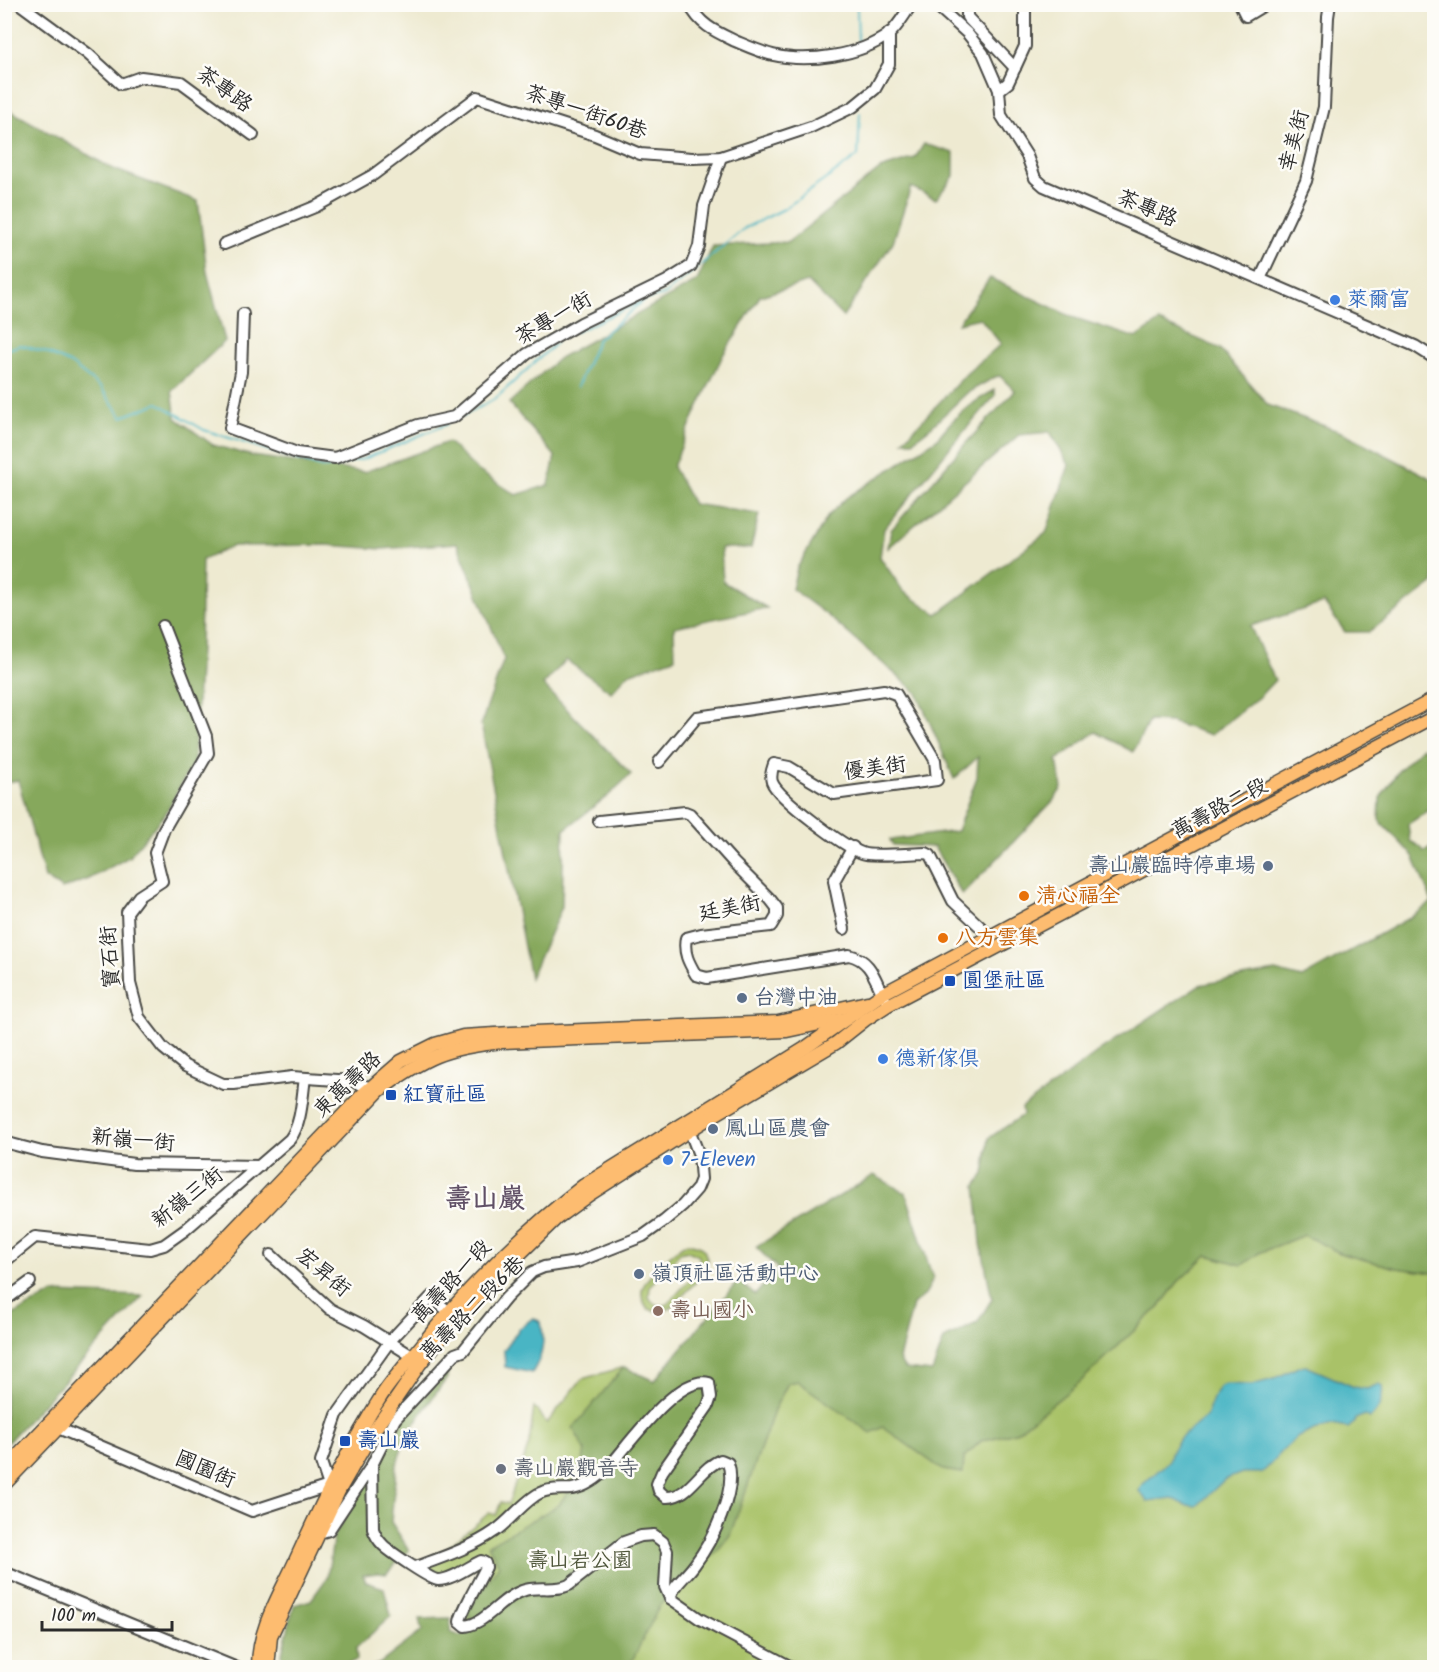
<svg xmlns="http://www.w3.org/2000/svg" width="1439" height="1672" font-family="Kalam,'LXGW WenKai TC',sans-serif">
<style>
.green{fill:#a9c267;stroke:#6a7649;stroke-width:1.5;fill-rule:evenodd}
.forest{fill:#86a85c;stroke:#586a44;stroke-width:1.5}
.water{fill:#48b5c4;stroke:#3a7078;stroke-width:1.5}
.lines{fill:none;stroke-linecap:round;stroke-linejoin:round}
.stream{stroke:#48b5c4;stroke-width:2}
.minor-casing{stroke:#484844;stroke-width:14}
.major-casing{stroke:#484844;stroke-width:15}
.minor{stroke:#fff;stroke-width:10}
.major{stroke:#fdbc70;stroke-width:12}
.shop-dot{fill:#3f7fe0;stroke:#fdfcf7;stroke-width:2}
.service-dot{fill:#5c6f8a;stroke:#fdfcf7;stroke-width:2}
.food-dot{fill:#e8710a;stroke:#fdfcf7;stroke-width:2}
.transit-dot{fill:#1a4fb4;stroke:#fdfcf7;stroke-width:2}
.education-dot{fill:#8d6e63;stroke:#fdfcf7;stroke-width:2}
.worship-dot{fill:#6b7280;stroke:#fdfcf7;stroke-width:2}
.labels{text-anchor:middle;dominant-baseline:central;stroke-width:5;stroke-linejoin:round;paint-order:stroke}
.street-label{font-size:21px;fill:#2b2b2b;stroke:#fdfcf7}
.shop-label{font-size:21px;fill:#366cbe;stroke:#fdfcf7;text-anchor:start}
.service-label{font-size:21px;fill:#4e5e75;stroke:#fdfcf7;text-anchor:start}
.food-label{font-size:21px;fill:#c56008;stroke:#fdfcf7;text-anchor:start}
.transit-label{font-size:21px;fill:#164399;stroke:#fdfcf7;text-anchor:start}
.education-label{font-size:21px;fill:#785e54;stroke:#fdfcf7;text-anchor:start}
.worship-label{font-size:21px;fill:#5b616d;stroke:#fdfcf7;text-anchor:start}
.park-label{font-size:21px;fill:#51583d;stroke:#fdfcf7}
.district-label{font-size:27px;font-weight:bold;fill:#605066;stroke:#fdfcf7}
</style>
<rect width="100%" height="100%" fill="#fdfcf7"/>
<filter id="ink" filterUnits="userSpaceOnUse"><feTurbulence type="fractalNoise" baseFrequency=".0167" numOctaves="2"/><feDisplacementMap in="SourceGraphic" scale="12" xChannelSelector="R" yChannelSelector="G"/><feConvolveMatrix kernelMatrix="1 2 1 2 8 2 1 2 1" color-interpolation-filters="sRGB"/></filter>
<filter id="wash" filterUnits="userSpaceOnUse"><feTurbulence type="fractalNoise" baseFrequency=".008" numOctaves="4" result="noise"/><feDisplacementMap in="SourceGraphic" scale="24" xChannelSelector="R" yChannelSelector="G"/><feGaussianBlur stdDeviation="1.35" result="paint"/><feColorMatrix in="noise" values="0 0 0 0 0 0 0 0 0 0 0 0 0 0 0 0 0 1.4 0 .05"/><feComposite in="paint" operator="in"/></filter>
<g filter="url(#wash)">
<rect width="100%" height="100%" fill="#eeead1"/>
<!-- green -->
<g class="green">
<path d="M1304 1235 1342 1254 1397 1268 1434 1273V1667H501L473 1642 465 1626 462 1625 486 1565 444 1579 420 1571 489 1513 496 1515 501 1502 508 1504 529 1444 534 1407 547 1423 582 1379 624 1367 654 1381 672 1593 717 1551 730 1535 775 1408 788 1383 797 1381 870 1432 883 1427 943 1470 962 1473 964 1457 981 1441 1018 1431 1080 1382 1160 1306 1178 1282 1207 1255 1242 1265 1259 1253Z"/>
<path d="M688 1243 699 1246 704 1250 708 1261 705 1272 671 1308 660 1312 648 1309C644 1303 641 1298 642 1291 643 1279 677 1247 688 1243ZM688 1251 699 1256 701 1264 700 1268 668 1304C660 1307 653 1305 649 1297L650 1286 680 1253Z"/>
</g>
<!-- forest -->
<g class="forest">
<path d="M4 107 111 168 198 201 207 272 225 341 172 391 176 418 213 445 253 456 364 472 448 442 477 470 516 495 549 485 555 456 509 403 559 358 697 281 713 246 788 242 880 169 915 158 924 144 954 153V176L936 199 911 187 893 242 843 317 808 282 760 296 723 355 691 423 673 467 693 504 759 514 751 548H721L723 582 767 608 674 627 675 658 628 674 611 692 566 660 543 685 631 774 609 795 564 830 562 907 530 978 481 724 504 659 457 543 382 549 326 545 233 546 202 560 200 649 194 761 165 814 129 857 89 879 62 889 45 878 18 780 5 783Z"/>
<path d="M990 278 1072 317 1136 338 1159 322 1219 348 1268 405 1346 434 1434 480V583L1369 632H1345L1324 603 1250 626 1275 680 1260 696 1211 735 1171 722 1149 721 1133 752 1096 732 1057 760 1062 788 1053 801 962 895 934 847 893 845 890 840 957 831 977 777 978 757 954 779 917 693 827 615 792 589 797 568 828 516 846 498 937 439C952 418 972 402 995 390V396L952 445 884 529 880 557 903 591 937 614 1046 533 1069 465 1050 432 1019 435 888 548 891 530 965 444 1015 391 1000 376 995 377 967 393 931 427 913 441H903L967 373 1001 344 980 318 958 323Z"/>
<path d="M1422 747 1434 759V807L1408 824 1410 841 1421 847 1424 852 1434 846V1273L1397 1268 1342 1254 1304 1235 1259 1253 1242 1265 1207 1255 1178 1282 1160 1306 1080 1382 1018 1431 981 1441 964 1457 963 1473 943 1470 883 1427 871 1433 797 1381 788 1383 775 1408 730 1535 717 1551 660 1605 629 1667 367 1668 379 1664 422 1631 419 1619 451 1618 450 1632 460 1636 474 1631 468 1611 499 1565 488 1545 559 1505 581 1471 585 1450 573 1428 624 1367 654 1381 738 1281 755 1295 778 1269 756 1247 874 1175 906 1193 933 1279 925 1295 913 1305 899 1359 905 1369 932 1372 944 1339 977 1323 992 1299 981 1244 976 1186 984 1174 989 1138 1023 1115 1022 1108 1101 1050 1199 985 1275 971 1302 978 1416 914 1432 902 1413 856 1379 820 1380 798 1399 770Z"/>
<path d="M54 1293 143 1296 5 1445V1319Z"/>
<path d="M448 1370 447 1378 405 1436 396 1468 391 1522 409 1550 386 1574 378 1573 363 1575 366 1582 384 1588 391 1616 356 1648 357 1660C334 1669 308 1667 283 1667L282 1653 294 1605 311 1600 327 1578 334 1535 359 1496 401 1422Z"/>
</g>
<!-- water -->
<g class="water">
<path d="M533 1318 541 1322C545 1342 543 1356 532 1373L505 1367 504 1350 519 1329Z"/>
<path d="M1306 1366 1354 1387 1367 1389 1379 1384 1382 1386C1384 1397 1379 1411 1370 1418L1365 1415 1355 1419 1354 1423 1348 1428 1332 1425 1314 1430 1298 1437 1287 1446 1266 1469 1261 1473H1242L1224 1480 1197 1506 1185 1505 1173 1498 1147 1501 1139 1491 1141 1486 1169 1461 1172 1451 1180 1438 1206 1417 1215 1393 1220 1386 1225 1384 1252 1385 1274 1379 1298 1367Z"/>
</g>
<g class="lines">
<!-- stream -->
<g class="stream">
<path d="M854 4 857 9 858 40"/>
<path d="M575 332 644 300"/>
<path d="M4 351 20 345 45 352 71 364 101 388 122 417 158 403 204 430 325 468 364 459 447 424"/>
<path d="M577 387 598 339 644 300 664 295 745 228 784 209 858 156 860 113"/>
<path d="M463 416 495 399 557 342"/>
</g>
</g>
</g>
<g filter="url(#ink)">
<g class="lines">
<!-- minor casing -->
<g class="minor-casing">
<g id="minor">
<path d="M20 4 88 54 121 84 141 77 181 82 253 135"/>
<path d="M689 4C700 25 714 31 735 41 747 46 760 52 773 55 808 63 860 56 889 34 898 27 905 13 912 4"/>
<path d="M935 4 967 33 983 53 999 90 1001 115 1027 156 1035 178 1044 186 1415 346 1434 358"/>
<path d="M967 4V17L1015 68"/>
<path d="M1240 4 1246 16 1266 4"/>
<path d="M999 90 1008 83 1025 46V4"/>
<path d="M224 244 317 206 373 175 477 97 595 135 640 154 692 158 721 157 811 127 853 107 875 89 889 64V33"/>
<path d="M1261 277 1306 181 1324 107 1328 17 1330 4"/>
<path d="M243 314 241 372 230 428 297 453 335 458 418 425 454 417 527 354 581 323 667 281 691 266 699 246 704 206 721 157"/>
<path d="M163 626 206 736 208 753 164 829 155 853 162 881 139 896 127 912 130 983 139 1017 163 1048 185 1066 223 1084H234L292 1077 352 1081 376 1090"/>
<path d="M659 762 697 717 884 690 896 694 935 760 937 780 834 794 789 767 774 764C772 770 770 775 772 782 778 798 845 847 862 853 870 857 914 853 926 853L930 855 953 901 990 936"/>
<path d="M599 821 685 812 690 814 734 863 770 899 777 908V916L771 926 701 934 686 938C683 953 689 963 696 975L707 978 849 955C872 960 875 981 885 999"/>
<path d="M844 929 834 881 853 847"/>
<path d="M4 1142 42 1152 134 1164 260 1166"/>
<path d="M271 1255 330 1309 364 1326 412 1356"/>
<path d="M4 1262 35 1237 150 1249 164 1245 185 1230 290 1139C302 1123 302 1097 305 1078"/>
<path d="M4 1301 30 1282"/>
<path d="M58 1428 252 1511 329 1486 334 1489"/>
<path d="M372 1465 373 1529C375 1535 378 1540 383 1545 389 1551 431 1580 438 1580 452 1580 468 1567 481 1561L485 1563 486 1567C481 1578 460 1614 460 1622L465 1626C487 1623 501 1598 522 1591 537 1585 554 1592 569 1585L624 1542 641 1536 654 1535 663 1542 667 1551 665 1587 670 1598 700 1619 793 1668"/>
<path d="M329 1486 321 1462 337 1415 390 1341 431 1297 448 1311"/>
<path d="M316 1531 319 1533 329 1530 372 1465 395 1419 455 1354 463 1351 506 1298 532 1272 544 1267 577 1262 643 1236 664 1221 683 1205 697 1189 701 1179 699 1155 687 1124"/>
<path d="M416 1567C443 1557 471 1548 495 1531 510 1521 525 1500 540 1493 550 1488 561 1490 572 1489 586 1487 597 1478 607 1469 626 1449 677 1374 709 1383L711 1397 708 1406 662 1472 657 1484 659 1491 666 1497C690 1498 700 1467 721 1460L728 1463C738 1490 711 1543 695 1564 687 1576 673 1585 670 1598"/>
<path d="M4 1572 237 1668"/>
</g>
</g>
<!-- major casing -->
<g class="major-casing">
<g id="major">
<path d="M4 1470 363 1094 401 1061 435 1044 463 1036 511 1033 778 1022 867 1002"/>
<path d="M4 1485 379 1091C425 1057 445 1048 502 1042L787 1031 843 1019"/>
<path d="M258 1668C257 1630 280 1594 295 1561 321 1504 348 1448 382 1395 392 1380 404 1366 416 1352 465 1289 521 1234 584 1185L805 1048 882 994 1434 699"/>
<path d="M268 1668 271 1636 339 1491 371 1435 420 1364 455 1320 486 1287 556 1219 589 1195 711 1117 836 1043 865 1020 888 1005 1434 717"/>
</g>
</g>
<!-- minor -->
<use href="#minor" class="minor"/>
<!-- major -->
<use href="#major" class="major"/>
</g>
</g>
<!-- markers -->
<g class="shop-dot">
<circle cx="1335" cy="300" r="6"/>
<circle cx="883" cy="1059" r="6"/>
<circle cx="668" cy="1160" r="6"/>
</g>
<g class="service-dot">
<circle cx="1268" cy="866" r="6"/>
<circle cx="742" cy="998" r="6"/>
<circle cx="713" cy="1129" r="6"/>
<circle cx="639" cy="1274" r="6"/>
</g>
<g class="food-dot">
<circle cx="1024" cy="896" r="6"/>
<circle cx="943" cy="938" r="6"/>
</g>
<g class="transit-dot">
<rect x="944" y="975" width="12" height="12" rx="3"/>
<rect x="385" y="1089" width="12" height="12" rx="3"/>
<rect x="339" y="1435" width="12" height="12" rx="3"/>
</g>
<circle class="education-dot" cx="658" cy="1311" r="6"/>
<circle class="worship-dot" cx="501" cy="1469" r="6"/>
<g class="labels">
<!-- street labels -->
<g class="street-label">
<text transform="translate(224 90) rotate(36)">茶專路</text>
<text transform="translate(586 113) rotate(19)">茶專一街60巷</text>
<text transform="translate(1295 141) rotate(-75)">幸美街</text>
<text transform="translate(1147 209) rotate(23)">茶專路</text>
<text transform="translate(554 319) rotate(-30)">茶專一街</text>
<text transform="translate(875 769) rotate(-8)">優美街</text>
<text transform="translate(1220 809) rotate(-28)">萬壽路二段</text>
<text transform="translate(730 909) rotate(-11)">廷美街</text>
<text transform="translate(111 957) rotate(-94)">寶石街</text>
<text transform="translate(348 1085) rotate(-44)">東萬壽路</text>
<text transform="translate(133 1141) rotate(5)">新嶺一街</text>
<text transform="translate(188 1198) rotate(-38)">新嶺三街</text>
<text transform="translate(323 1273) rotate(40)">宏昇街</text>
<text transform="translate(452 1282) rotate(-47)">萬壽路一段</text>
<text transform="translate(473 1309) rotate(-45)">萬壽路二段6巷</text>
<text transform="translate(205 1470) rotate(23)">國園街</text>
</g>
<!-- shop labels -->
<g class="shop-label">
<text x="1347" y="300">萊爾富</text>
<text x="895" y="1059">德新傢俱</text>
<text x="680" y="1160">7-Eleven</text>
</g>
<!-- service labels -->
<g class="service-label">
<text x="1256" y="866" text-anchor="end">壽山巖臨時停車場</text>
<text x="754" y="998">台灣中油</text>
<text x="725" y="1129">鳳山區農會</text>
<text x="651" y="1274">嶺頂社區活動中心</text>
</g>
<!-- food labels -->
<g class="food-label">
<text x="1036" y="896">清心福全</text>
<text x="955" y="938">八方雲集</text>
</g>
<!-- transit labels -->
<g class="transit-label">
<text x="962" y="981">圓堡社區</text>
<text x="403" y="1095">紅寶社區</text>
<text x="357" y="1441">壽山巖</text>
</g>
<!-- education labels -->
<g class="education-label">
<text x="670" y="1311">壽山國小</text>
</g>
<!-- worship labels -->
<g class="worship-label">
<text x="513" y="1469">壽山巖觀音寺</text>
</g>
<!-- park labels -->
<g class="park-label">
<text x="580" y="1561">壽山岩公園</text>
</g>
<!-- district labels -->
<g class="district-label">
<text x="485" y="1199">壽山巖</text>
</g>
</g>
<!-- margin -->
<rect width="1439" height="1672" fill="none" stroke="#fdfcf7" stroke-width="24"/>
<!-- scale -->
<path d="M42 1621v9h130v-9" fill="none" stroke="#2b2b2b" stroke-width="3"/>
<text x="51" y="1621" font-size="18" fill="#2b2b2b" stroke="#fdfcf7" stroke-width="4.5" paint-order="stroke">100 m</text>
</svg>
